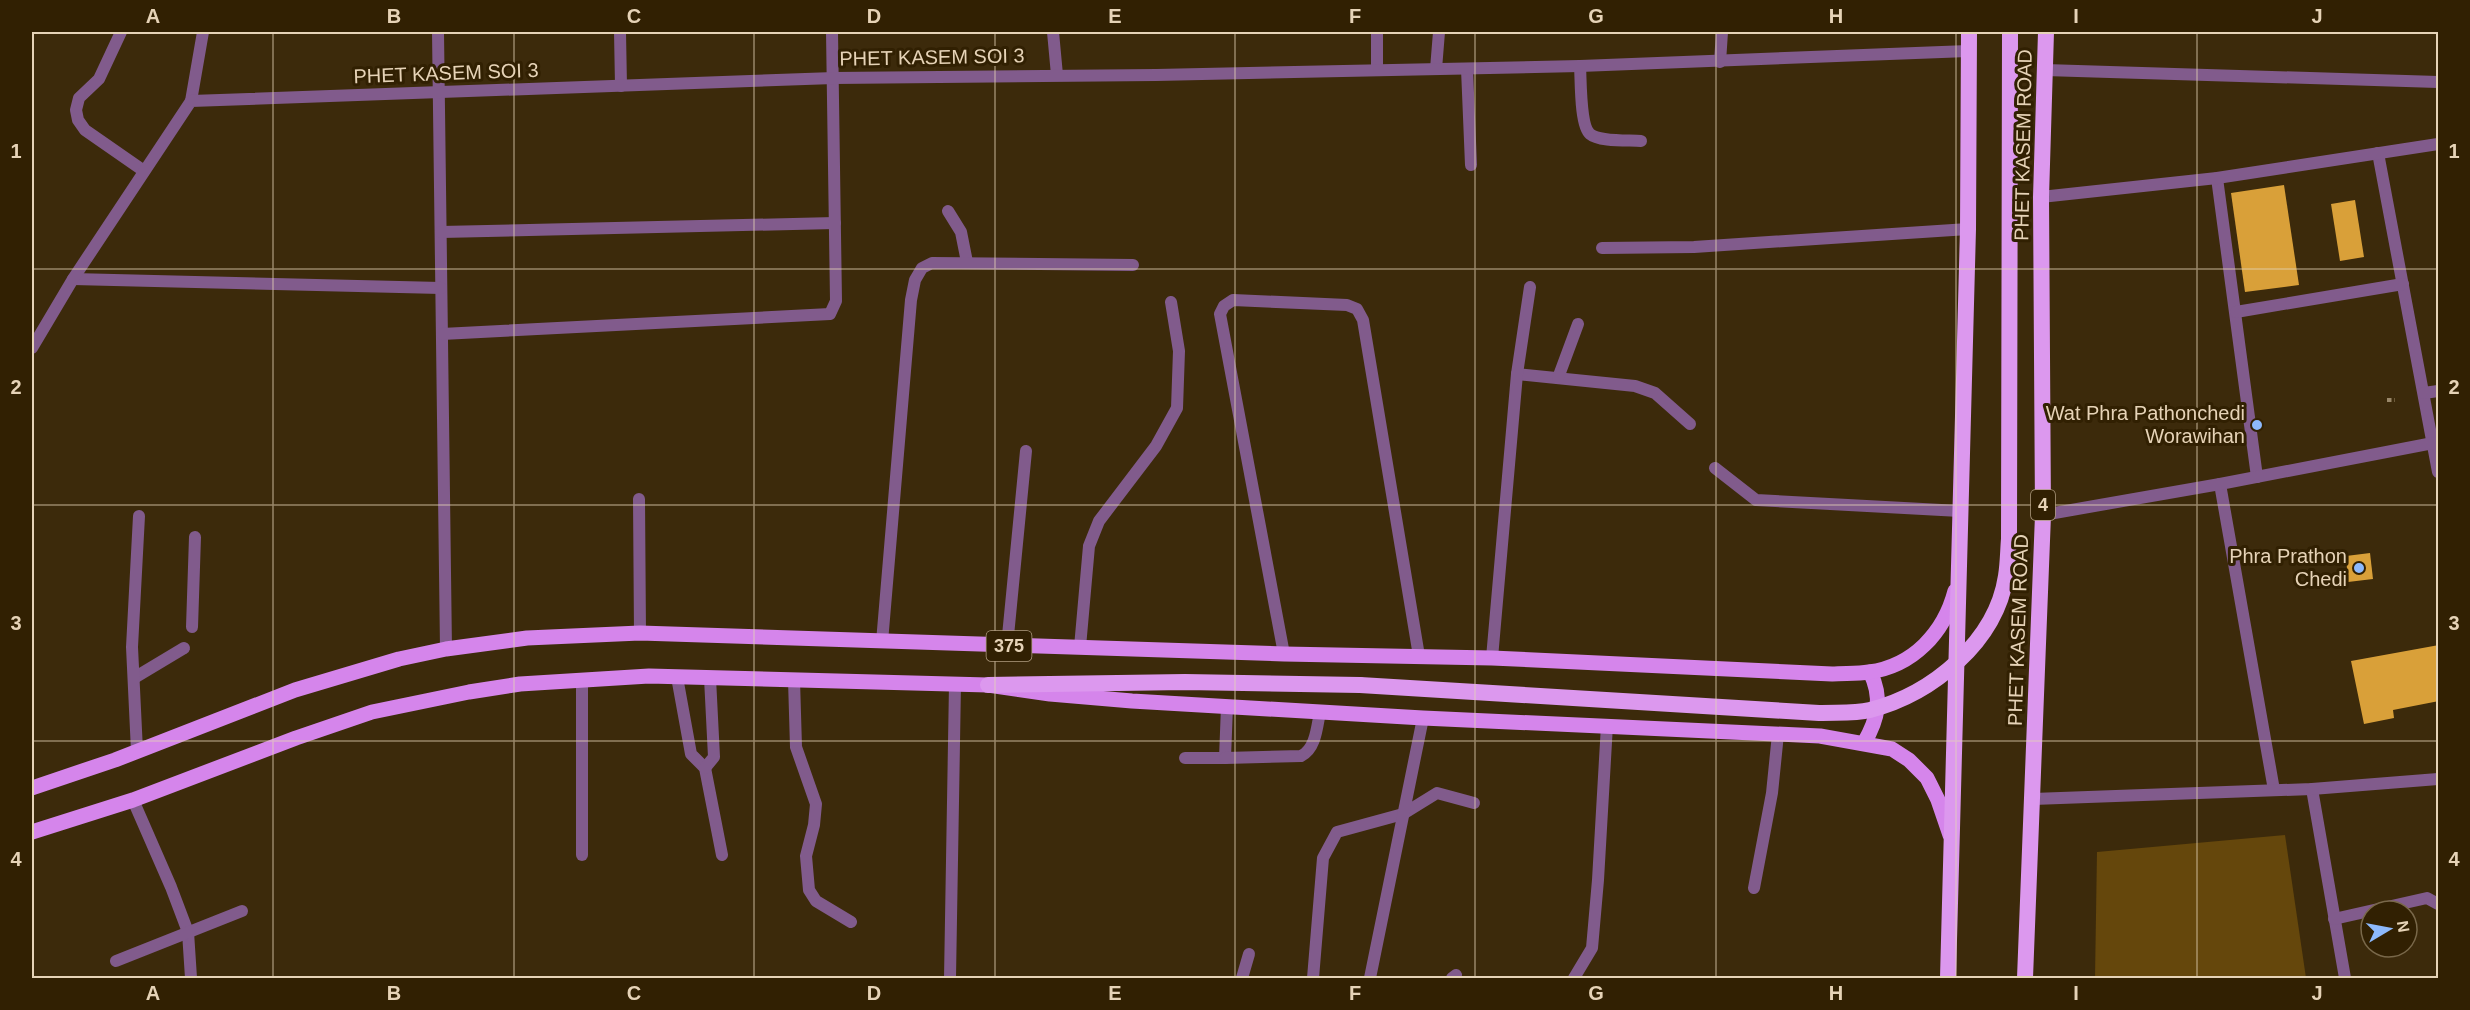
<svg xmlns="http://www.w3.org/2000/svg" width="2470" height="1010" font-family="Helvetica,sans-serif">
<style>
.green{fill:#65470c}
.building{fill:#d9a039}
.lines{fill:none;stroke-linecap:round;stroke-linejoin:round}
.path{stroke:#998769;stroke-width:4;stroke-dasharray:4.5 3;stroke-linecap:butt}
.service{stroke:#815b8c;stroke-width:12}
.minor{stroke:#815b8c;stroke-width:12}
.primary{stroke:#d585eb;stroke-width:15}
.trunk{stroke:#dc98ee;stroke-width:16}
.trunk-bridge{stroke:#dc98ee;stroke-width:16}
.grid{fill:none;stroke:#e6d3b7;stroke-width:1.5;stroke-opacity:0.55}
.poi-dot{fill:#8db9fc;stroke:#312002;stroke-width:2}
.labels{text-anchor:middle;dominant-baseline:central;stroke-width:6;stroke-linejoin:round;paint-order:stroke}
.shield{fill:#312002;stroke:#b09d81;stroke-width:1.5}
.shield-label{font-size:18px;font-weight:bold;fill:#e6d3b7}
.street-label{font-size:20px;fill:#e6d3b7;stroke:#312002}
.poi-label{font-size:20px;fill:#e6d3b7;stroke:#312002;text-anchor:end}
.neatline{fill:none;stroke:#e6d3b7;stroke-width:2}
.grid-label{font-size:20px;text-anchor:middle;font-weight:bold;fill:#e6d3b7}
</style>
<rect width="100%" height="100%" fill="#3c2a0b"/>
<!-- green -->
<path class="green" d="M2285 835 2306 978H2095L2097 852Z"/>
<!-- building -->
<g class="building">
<path d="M2284 185 2299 285 2245 292 2231 193Z"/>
<path d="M2355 200 2364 257 2340 261 2331 204Z"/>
<path d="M2370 553 2373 579 2348 582 2346 556Z"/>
<path d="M2439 645V701L2393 710 2394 718 2364 724 2351 661Z"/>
</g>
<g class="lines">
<!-- path -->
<path class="path" d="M2387 400H2395"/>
<!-- service -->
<g class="service">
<path d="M121 32 99 79 79 98 76 110 78 120 85 130 144 171"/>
<path d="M620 32 621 86"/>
<path d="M1720 62 1722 32"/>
<path d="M2378 153 2438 472"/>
<path d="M2217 178 2257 477"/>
<path d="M2041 197 2217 178 2438 144"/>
<path d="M948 211 961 232 967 262"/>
<path d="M1602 248 1694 247 1968 229"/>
<path d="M2236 312 2403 284"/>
<path d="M2424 393 2438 391"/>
<path d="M1715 468 1756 500 1960 511"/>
<path d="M2220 484 2274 790"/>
<path d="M639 499 640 633"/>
<path d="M2043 515 2220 484 2433 443"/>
<path d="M192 627 195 537"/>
<path d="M882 642 911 300 915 280 922 268 932 263 1133 265"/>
<path d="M1007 646 1026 451"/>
<path d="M1080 647 1089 546 1099 521 1156 446 1177 408 1179 351 1171 302"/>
<path d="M677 677 691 754 705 768 722 855"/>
<path d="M134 678 184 648"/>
<path d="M582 679V855"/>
<path d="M794 680 796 747 816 804 814 825 806 856 809 890 816 901 851 922"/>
<path d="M137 751 132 647 139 516"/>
<path d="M1185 758H1225L1227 706"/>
<path d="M1225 758 1301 756C1316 749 1317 726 1320 712"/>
<path d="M705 768 714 757 710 678"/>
<path d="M2312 789 2345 978"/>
<path d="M2334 919 2427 898 2438 904"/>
<path d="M1242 978 1249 954"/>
<path d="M1313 978 1323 858 1337 832 1403 814 1437 793 1474 803"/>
<path d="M1370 978 1423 718"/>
<path d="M1452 978 1456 975"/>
</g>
<!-- minor -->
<g class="minor">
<path d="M438 32 446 649"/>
<path d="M1053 32 1057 75"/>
<path d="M1377 32V70"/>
<path d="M1580 66C1581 81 1580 126 1590 134 1599 142 1629 140 1641 141"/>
<path d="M1436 69 1439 32"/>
<path d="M1467 69 1471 165"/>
<path d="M2045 70 2438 82"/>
<path d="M191 101 203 32"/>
<path d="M441 232 835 223"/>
<path d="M73 279 441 288"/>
<path d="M442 334 830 314 836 301 832 32"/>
<path d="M32 348 73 279 191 101 834 78 1156 75 1580 66 1968 51"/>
<path d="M1517 374 1635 386 1655 393 1690 424"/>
<path d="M1558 378 1578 324"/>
<path d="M1284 654 1220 314 1224 306 1233 300 1347 305 1357 309 1363 320 1419 656"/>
<path d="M1492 658 1517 374 1530 287"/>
<path d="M2033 799 2312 789 2438 779"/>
<path d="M133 800 171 887 188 932 191 978"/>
<path d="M1754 888 1772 793 1778 734"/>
<path d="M116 961 242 911"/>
<path d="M950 978 955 684"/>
<path d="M1574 978 1592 948 1598 880 1607 725"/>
</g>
<!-- primary -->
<g class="primary">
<path d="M1864 743C1878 719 1883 698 1870 672"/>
<path d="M32 788 115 760 295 690 399 659 446 649 527 638 640 633 1284 654 1492 658 1832 674C1844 673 1857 674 1869 672 1913 666 1944 633 1955 591"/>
<path d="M32 832 133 800 296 738 372 712 469 692 520 684 649 676 988 685 1050 694 1132 701 1423 718 1820 736 1892 749 1909 760 1927 778 1938 800 1950 835"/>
</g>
<!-- trunk -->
<g class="trunk">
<path d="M988 685 1185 682 1360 685"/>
<path d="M1948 978 1968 229 1969 32"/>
<path d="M2025 978 2043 515 2041 197 2046 32"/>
</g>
<!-- trunk-bridge -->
<path class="trunk-bridge" d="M1360 685 1819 713C1835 712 1854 714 1870 710 1932 694 1996 642 2006 576 2008 564 2008 551 2009 539L2010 32"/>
</g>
<!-- grid -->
<path class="grid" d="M273 32V978M514 32V978M754 32V978M995 32V978M1235 32V978M1475 32V978M1716 32V978M1956 32V978M2197 32V978M32 269H2438M32 505H2438M32 741H2438"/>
<!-- markers -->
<g class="poi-dot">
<circle cx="2257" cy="425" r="6"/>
<circle cx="2359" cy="568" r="6"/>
</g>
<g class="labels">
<!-- shield labels -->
<g class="shield">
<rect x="2031" y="490" width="24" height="30" rx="4.5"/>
<rect x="986.5" y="631" width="45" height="30" rx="4.5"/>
</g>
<g class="shield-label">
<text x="2043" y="505">4</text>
<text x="1009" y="646">375</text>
</g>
<!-- street labels -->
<g class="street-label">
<text transform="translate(932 57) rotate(-1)">PHET KASEM SOI 3</text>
<text transform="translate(446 73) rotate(-2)">PHET KASEM SOI 3</text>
<text transform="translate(2023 145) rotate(-89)">PHET KASEM ROAD</text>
<text transform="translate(2018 630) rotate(-88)">PHET KASEM ROAD</text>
</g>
<!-- poi labels -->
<g class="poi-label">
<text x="2245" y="413">Wat Phra Pathonchedi<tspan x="2245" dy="23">Worawihan</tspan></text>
<text x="2347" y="556">Phra Prathon<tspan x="2347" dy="23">Chedi</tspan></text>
</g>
</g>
<!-- border -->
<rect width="2470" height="1010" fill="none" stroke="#312002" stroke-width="66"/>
<!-- north arrow -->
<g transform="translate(2389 929) rotate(80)"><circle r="28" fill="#312002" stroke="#79684a" stroke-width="1.5"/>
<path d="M0-4.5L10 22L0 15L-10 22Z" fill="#8db9fc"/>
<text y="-9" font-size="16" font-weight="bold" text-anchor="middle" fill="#e6d3b7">N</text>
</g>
<rect x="33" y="33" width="2404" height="944" class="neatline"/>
<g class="grid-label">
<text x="153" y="23">A</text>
<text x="394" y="23">B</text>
<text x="634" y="23">C</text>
<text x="874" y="23">D</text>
<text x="1115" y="23">E</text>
<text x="1355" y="23">F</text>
<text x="1596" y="23">G</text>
<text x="1836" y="23">H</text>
<text x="2076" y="23">I</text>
<text x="2317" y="23">J</text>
<text x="16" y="158">1</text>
<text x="2454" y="158">1</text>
<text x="16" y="394">2</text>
<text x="2454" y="394">2</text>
<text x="16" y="630">3</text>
<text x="2454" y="630">3</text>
<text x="16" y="866">4</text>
<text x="2454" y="866">4</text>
<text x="153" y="1000">A</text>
<text x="394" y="1000">B</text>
<text x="634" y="1000">C</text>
<text x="874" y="1000">D</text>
<text x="1115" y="1000">E</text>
<text x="1355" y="1000">F</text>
<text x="1596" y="1000">G</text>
<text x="1836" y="1000">H</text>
<text x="2076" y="1000">I</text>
<text x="2317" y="1000">J</text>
</g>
</svg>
